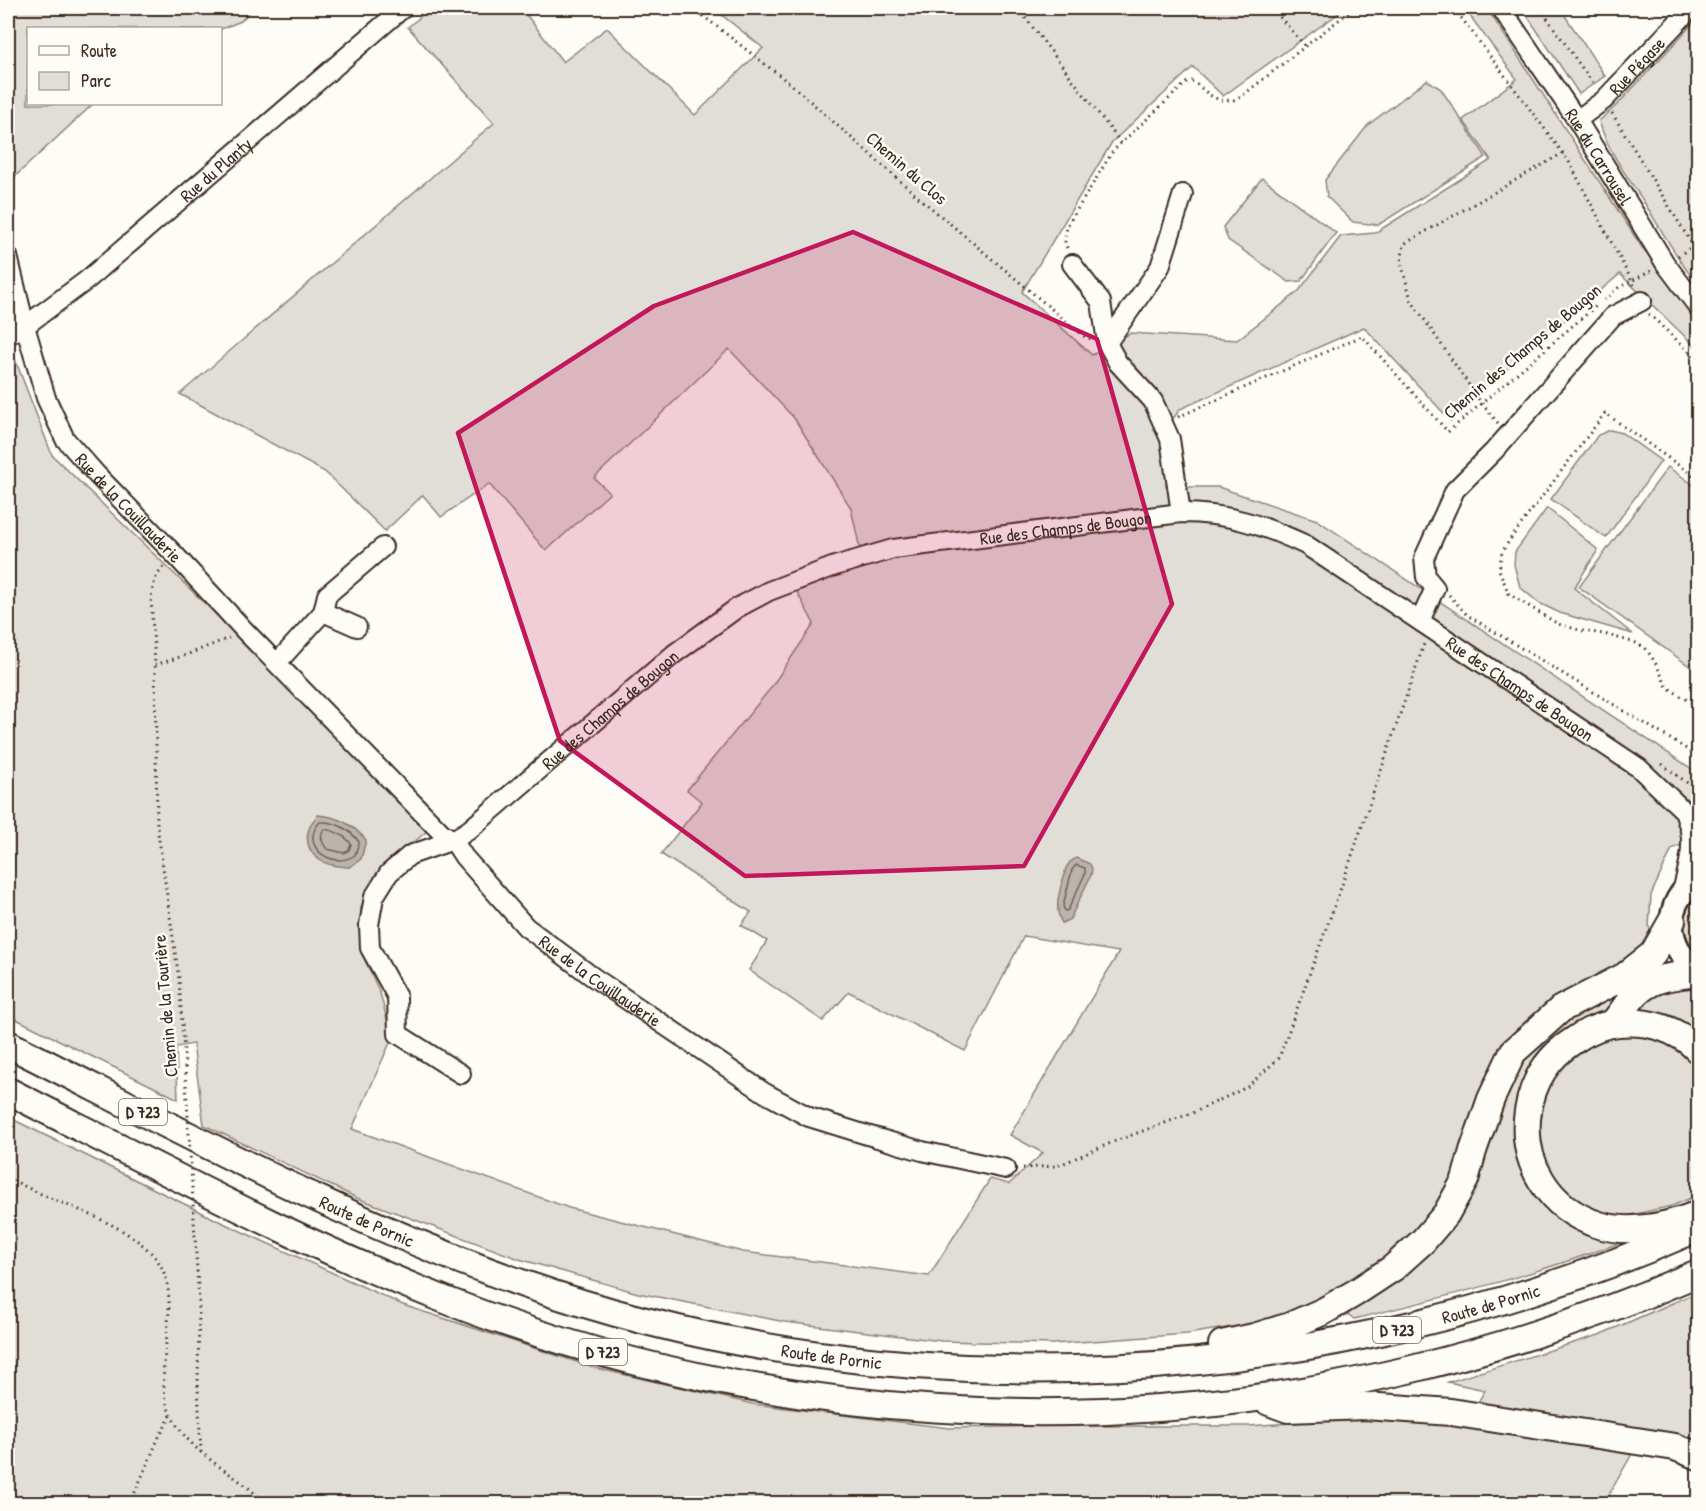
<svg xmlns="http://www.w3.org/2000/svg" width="1706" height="1511" font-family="'Patrick Hand',sans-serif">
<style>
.green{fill:#e1ded7;stroke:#8e847a;stroke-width:1.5}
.water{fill:#bbb4ad;stroke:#887d74;stroke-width:1.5}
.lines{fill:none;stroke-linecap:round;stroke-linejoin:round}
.shore{stroke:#6e6157;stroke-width:1.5}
.minor-casing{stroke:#3b2a1e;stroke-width:22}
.major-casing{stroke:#3b2a1e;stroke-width:27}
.highway-casing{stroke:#3b2a1e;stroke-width:30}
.path{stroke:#3b2a1e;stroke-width:3;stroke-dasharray:1.5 4.5;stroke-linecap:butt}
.minor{stroke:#fdfcf7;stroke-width:18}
.major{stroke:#fdfcf7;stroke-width:22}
.highway{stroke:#fdfcf7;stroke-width:26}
.path-bridge{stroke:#3b2a1e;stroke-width:3;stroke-dasharray:1.5 4.5;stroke-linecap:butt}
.marked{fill:#c2185b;fill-opacity:0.2;stroke:#c2185b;stroke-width:4.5;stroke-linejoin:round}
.labels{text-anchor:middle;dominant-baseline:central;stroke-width:5;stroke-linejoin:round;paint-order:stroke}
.shield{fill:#fdfcf7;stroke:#75695f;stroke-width:1.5}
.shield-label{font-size:16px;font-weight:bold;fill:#3b2a1e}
.street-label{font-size:18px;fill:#3b2a1e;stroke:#fdfcf7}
</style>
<rect width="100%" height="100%" fill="#fdfcf7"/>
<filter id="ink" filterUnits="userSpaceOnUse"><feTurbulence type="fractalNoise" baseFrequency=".0167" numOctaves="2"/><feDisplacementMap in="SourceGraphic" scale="12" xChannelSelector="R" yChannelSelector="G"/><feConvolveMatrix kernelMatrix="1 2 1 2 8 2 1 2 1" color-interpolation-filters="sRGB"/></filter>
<g filter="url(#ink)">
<!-- green -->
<g class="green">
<path d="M8 8H253L241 21 221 29 28 28V104H93L8 183Z"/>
<path d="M431 8H521L563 62 607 28 695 115 763 48 713 8H1346L1223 96 1193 67 1112 142 1022 292 1092 355 1131 333 1237 340 1298 292 1341 236 1375 233 1491 160 1463 120 1517 79 1464 8H1487L1641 246 1698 317V349L1620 274 1482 390 1451 421 1364 327 1180 409 1162 434 1166 466V487H1218L1317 520 1698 773V837L1672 849 1651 895 1649 927 1665 967 1698 993V1195L1672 1206 1625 1216 1622 1242C1535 1275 1445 1297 1354 1319L1327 1298 1264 1322 1187 1334 1052 1344 942 1341 785 1322 638 1293 519 1259 357 1198 204 1125 193 1044 176 1047 178 1099 8 1015V341L52 455 231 629 427 831 379 872 361 907 360 949 380 993 392 1038 352 1129 569 1208 743 1252 929 1276 990 1179 1009 1184 1043 1153 1010 1135 1119 952 1024 936 965 1051 849 992 823 1021 749 970 767 941 741 925 751 912 661 854 702 802 687 790 770 689 814 624 796 590 863 563 851 508 794 418 729 349 594 478 610 493 546 551 489 484 441 517 423 495 385 531 325 472 180 394 494 123 408 27Z"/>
<path d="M1522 8H1560L1605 76 1579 94Z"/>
<path d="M1698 18V224L1693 228 1698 235V286C1677 258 1660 228 1642 199 1626 175 1607 149 1599 121L1618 104Z"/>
<path d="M1427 80 1441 89 1486 157 1378 225 1353 222 1327 197 1325 180 1368 125Z"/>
<path d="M1262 178 1336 233 1301 281 1289 282 1228 240 1223 227Z"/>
<path d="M1610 430 1622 433 1661 461 1606 538 1551 499 1598 435Z"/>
<path d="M1668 467 1698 488V672L1579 587Z"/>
<path d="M1547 508 1598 550 1574 588 1633 634 1560 613 1539 603 1520 587 1514 565 1515 552Z"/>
<path d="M1698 886V956C1671 932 1684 912 1698 886Z"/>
<path d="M8 1117 221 1222 403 1305 595 1368 753 1404 949 1428 1044 1426H1249L1374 1417 1465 1425 1485 1390 1448 1382 1599 1335 1698 1292V1446L1644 1433 1604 1503H8V1402L15 1381 8 1358Z"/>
</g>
<!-- water -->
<g class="water">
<path d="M318 815C339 817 352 824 366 840L361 859C358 861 352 866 349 867 345 867 342 866 339 866 309 864 297 836 318 815Z"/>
<path d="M1076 858 1090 864 1092 869 1091 875 1070 919 1062 923C1052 906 1062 886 1066 868L1070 862Z"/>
</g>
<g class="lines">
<!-- shore -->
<g class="shore">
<path d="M320 822C335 821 350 829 359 842L355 855C332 871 298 845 320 822Z"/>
<path d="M324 829C334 830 346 836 351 844L349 850 344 853 327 849C322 843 319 836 324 829Z"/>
<path d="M1076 865 1085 868V874L1068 910 1065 911 1063 906 1072 870Z"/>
</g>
<!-- minor casing -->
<g class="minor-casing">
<g id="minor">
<path id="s1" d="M1501 8 1577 120 1665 263 1698 307"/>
<path id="s2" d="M1577 120 1604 100 1691 8"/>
<path id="s3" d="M8 256 25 326 46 398 65 439 97 475 175 555 246 632 442 833 453 840 464 857 526 927 593 977 765 1093 809 1117 867 1135 922 1151 1006 1169"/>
<path d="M1072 264 1101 302 1107 343 1118 363 1153 401 1170 439 1181 513"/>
<path id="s4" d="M8 335 25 326 87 280 403 8"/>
<path d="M1107 343 1160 267 1183 194"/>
<path d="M323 612 357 627"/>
<path d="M1420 621 1435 588 1426 577 1424 558 1455 490 1494 451 1613 316 1642 301"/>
<path d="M277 663 323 612 327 595 383 547"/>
<path d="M1682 892C1688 867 1697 842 1686 818"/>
<path id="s5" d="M461 1074 398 1034 397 997 370 948 369 925 374 897 389 873 410 855 453 840 469 830 674 654 737 608 769 591 835 566 893 549 1181 513C1228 513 1263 525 1306 545L1639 768 1683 810 1698 830"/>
</g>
</g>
<!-- major casing -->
<g class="major-casing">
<path id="major" d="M1698 877C1661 906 1665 944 1698 973"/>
</g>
<!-- highway casing -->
<g class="highway-casing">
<g id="highway">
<path d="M1612 1024C1620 1016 1625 1006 1633 997 1650 977 1673 976 1698 973"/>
<path id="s6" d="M8 1044C177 1129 345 1221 524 1284 905 1418 1332 1391 1698 1228"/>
<path d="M8 1091C158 1167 308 1248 466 1308 764 1421 1102 1443 1412 1369 1510 1345 1606 1313 1698 1273"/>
<path d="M1693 1216C1665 1227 1628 1234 1599 1225 1549 1209 1520 1162 1528 1111 1533 1081 1548 1057 1573 1041 1587 1031 1602 1024 1619 1023 1648 1020 1678 1029 1698 1050"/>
<path d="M1222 1344 1254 1337 1290 1326 1324 1311 1355 1293 1393 1268 1423 1241 1446 1214 1465 1180 1473 1151 1491 1099 1513 1052 1561 1009 1625 976 1653 954 1672 921"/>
<path d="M1269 1402 1288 1409 1365 1406 1451 1412 1675 1447 1698 1456"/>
</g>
</g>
<!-- path -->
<g class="path">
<path d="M693 8 793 86 917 196 1085 337 1091 339"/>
<path d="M1018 8 1121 143 1186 83 1193 81C1210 95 1215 104 1238 99L1354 8"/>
<path d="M1272 8 1305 46"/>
<path d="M1454 8 1568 160 1635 287"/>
<path d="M1540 8 1594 85"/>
<path d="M1612 113 1698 254"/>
<path d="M1067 248 1065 242 1067 226 1113 151 1121 143"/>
<path d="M1678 256 1693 246 1698 231"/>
<path d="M1604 300 1618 288 1651 271"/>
<path d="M1649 314 1698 360"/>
<path d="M1178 417 1362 336 1448 432 1596 306"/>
<path d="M1498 423 1482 404 1411 300 1401 262 1404 244 1563 153"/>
<path d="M1698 479 1605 413 1511 538 1502 552 1499 570 1509 594 1558 624 1583 631 1604 634 1636 643 1646 649 1655 662 1667 687 1698 707"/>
<path d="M163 567 155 579 151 597 155 665 157 826 179 979 185 1067"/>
<path d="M1449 595 1467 615 1698 756"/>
<path d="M155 665 186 655 229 638"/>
<path d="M1662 764 1698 791"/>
<path d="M1023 1168 1057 1166 1118 1140 1195 1112 1247 1087 1279 1058 1342 885 1424 644"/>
<path d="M8 1177C51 1204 122 1218 155 1257 189 1299 147 1369 172 1417 188 1447 215 1463 241 1482 250 1488 257 1496 265 1504"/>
<path d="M197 1271 199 1301 198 1387 201 1452"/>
<path d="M130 1504 159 1437 171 1416"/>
</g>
<!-- minor -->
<use href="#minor" class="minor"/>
<!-- major -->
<use href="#major" class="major"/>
<!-- highway -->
<use href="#highway" class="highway"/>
<!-- path-bridge -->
<path class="path-bridge" d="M185 1067 197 1271"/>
</g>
</g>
<!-- marked area -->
<path class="marked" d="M853 232 1097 339 1172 604 1024 866 745 876 560 741 458 433 654 306Z"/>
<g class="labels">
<!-- shield labels -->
<g class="shield">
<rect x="119" y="1099" width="48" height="26" rx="4.5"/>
<rect x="1373" y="1317" width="48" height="26" rx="4.5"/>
<rect x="579" y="1339" width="48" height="26" rx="4.5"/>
</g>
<g class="shield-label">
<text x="143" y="1112">D 723</text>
<text x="1397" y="1330">D 723</text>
<text x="603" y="1352">D 723</text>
</g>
<!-- street labels -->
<g class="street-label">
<text stroke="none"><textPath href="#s2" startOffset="81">Rue Pégase</textPath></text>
<text stroke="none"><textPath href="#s1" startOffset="178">Rue du Carrousel</textPath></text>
<text transform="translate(907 168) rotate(41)">Chemin du Clos</text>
<text stroke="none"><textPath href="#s4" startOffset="266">Rue du Planty</textPath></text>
<text transform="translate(1522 351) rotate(-40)">Chemin des Champs de Bougon</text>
<text stroke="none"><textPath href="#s3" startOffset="286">Rue de la Couillauderie</textPath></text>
<text stroke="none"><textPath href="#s5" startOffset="1029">Rue des Champs de Bougon</textPath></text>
<text stroke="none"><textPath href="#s5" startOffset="1533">Rue des Champs de Bougon</textPath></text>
<text stroke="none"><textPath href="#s5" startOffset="525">Rue des Champs de Bougon</textPath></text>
<text stroke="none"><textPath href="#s3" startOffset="956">Rue de la Couillauderie</textPath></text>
<text transform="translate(165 1006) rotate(-95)">Chemin de la Tourière</text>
<text stroke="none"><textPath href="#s6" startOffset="400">Route de Pornic</textPath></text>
<text stroke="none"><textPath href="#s6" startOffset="1552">Route de Pornic</textPath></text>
<text stroke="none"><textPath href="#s6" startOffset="886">Route de Pornic</textPath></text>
</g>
</g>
<!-- margin -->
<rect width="1706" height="1511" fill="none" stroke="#fdfcf7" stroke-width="30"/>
<rect x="15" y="15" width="1676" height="1481" fill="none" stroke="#3b2a1e" stroke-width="2" filter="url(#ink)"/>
<!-- legend -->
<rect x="27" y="27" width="195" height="78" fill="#fdfcf7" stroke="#afa8a0" stroke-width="1.5"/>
<rect x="39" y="46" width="30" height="9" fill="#fdfcf7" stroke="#afa8a0" stroke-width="1.5"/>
<text x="81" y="57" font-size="18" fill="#3b2a1e">Route</text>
<rect x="39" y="72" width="30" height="18" fill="#e1ded7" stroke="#afa8a0" stroke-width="1.5"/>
<text x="81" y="87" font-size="18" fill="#3b2a1e">Parc</text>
</svg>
